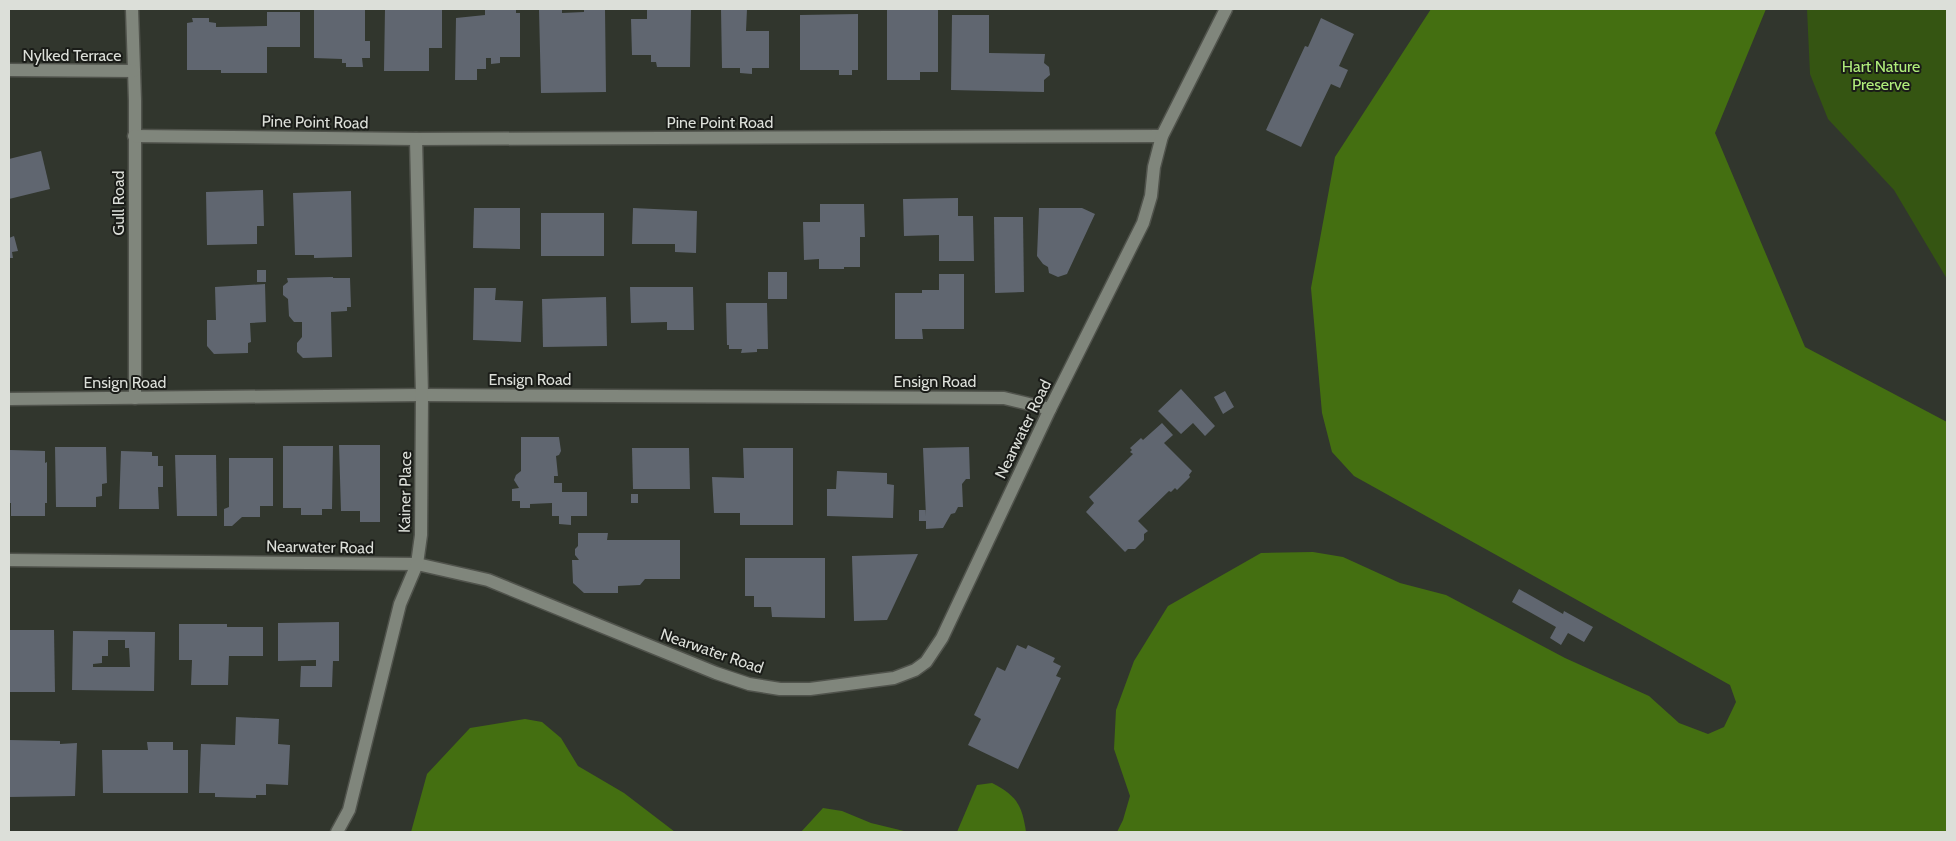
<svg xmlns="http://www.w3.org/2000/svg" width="1956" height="841" font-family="Cabin,sans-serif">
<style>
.green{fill:#355512}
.water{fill:#446f11}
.building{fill:#606670;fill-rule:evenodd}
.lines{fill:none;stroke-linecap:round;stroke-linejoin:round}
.street-casing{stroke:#50534c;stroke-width:15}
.street{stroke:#80867c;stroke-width:12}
.labels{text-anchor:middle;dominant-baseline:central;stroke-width:4;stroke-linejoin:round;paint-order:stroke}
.street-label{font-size:16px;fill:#dcdfd9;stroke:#1a1c18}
.park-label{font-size:16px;fill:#b0ed7b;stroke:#1a1c18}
</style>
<rect width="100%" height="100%" fill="#31362d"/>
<!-- green -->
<path class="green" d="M1807 9H1947V279L1894 190 1828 119 1810 74Z"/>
<!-- water -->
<g class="water">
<path d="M1431 9H1766L1715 133 1805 347 1947 422V832H1117L1123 820 1130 796 1114 749 1116 710 1134 661 1168 606 1261 553 1313 552 1343 557 1400 583 1446 595 1565 658 1649 696 1679 723 1708 734 1724 727 1736 702 1730 685 1354 476 1332 452 1322 413 1311 288 1335 157Z"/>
<path d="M525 719 542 722 561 738 578 766 624 793 675 832H411L427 774 470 728Z"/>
<path d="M992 783C1017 796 1022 805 1026 832H957L977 785Z"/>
<path d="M823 808 842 811 871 823 908 832H801Z"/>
</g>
<!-- building -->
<g class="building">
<path d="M314 9H365V41H370V58H362L363 67H346V63H342V59L314 58Z"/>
<path d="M385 9H442V48H429V71H384Z"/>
<path d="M485 9H516V13H520V57H500V63L491 64V58H486V69H477V80H455L456 18 485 15Z"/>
<path d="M539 9H562V13L584 12V9H605L606 92 541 93Z"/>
<path d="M666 9H691L690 67H657L656 62H651V55H632L631 19H647V10Z"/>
<path d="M721 9H747L746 31H769V68H752V74L740 73V68H722Z"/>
<path d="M887 9H938V72H920V80H887Z"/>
<path d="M267 12H300V47H267V73H221V70H187V23L193 22 192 18H209V22L216 23V27L267 26Z"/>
<path d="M858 14V70H852V75H839V70H800V15Z"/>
<path d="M952 15H989V53L1045 54 1044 63 1049 67 1050 75 1044 80V92L951 90Z"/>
<path d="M1321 18 1354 34 1339 66 1348 70 1340 88 1331 84 1301 147 1266 130 1305 46 1308 47Z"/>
<path d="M41 151 50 189 9 199V159Z"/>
<path d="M263 190 264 226H257V244L207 245 206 192Z"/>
<path d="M351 191 352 257 314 258V255H295L293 193Z"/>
<path d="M958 198V216H973L974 261H939V235L904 236 903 199Z"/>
<path d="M820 204H864L865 237H860V267H844V269H819V259L804 260 803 222H820Z"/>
<path d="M474 208H520V249L473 248Z"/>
<path d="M633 208 697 211 696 253 675 252V244H632Z"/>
<path d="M1039 208H1082L1095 214 1067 274 1058 277 1049 273 1048 267 1043 264 1037 256Z"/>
<rect x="541" y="213" width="63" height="43"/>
<path d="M994 217H1023L1024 292 995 293Z"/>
<path d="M14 236 18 251 12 252 13 258H9V238Z"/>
<rect x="257" y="270" width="9" height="12"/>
<rect x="768" y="272" width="19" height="27"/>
<path d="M939 274H964V329H922L923 339H895V293H922V290H939Z"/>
<path d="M333 277V278H350L351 307H347V311L331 312 332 357 303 358 297 352V343L302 337V322H294L289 316 288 299 283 295V286L288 282 287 278Z"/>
<path d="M265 284 266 322 250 323 251 342 248 343V353L214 354 207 346V320H216L215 287Z"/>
<path d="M630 287H693L694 330H667V322L631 323Z"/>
<path d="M474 288H496L495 300 523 301 521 342 473 340Z"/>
<path d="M606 297 607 346 543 347 542 299Z"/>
<path d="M726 303H767L768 349H757V352L741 353 742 349H729V345H727Z"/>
<path d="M1181 389 1215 426 1205 436 1193 423 1181 434 1158 411Z"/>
<path d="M1225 391 1234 407 1223 414 1214 397Z"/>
<path d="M1162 423 1173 435 1164 443 1192 471 1189 475 1190 477 1177 490 1175 488 1171 492 1169 491 1138 521 1148 531 1144 534V540L1135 549H1128L1125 552 1086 512 1094 503 1089 497 1133 454 1130 452 1132 450 1130 448 1141 438 1143 440Z"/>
<path d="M521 437H559L561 451 559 455 556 456 558 476H554V483H562V492H587V516H571V525L559 524V516H552V503L530 504V508H520V501H512V489L519 488 514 480 516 475 521 471Z"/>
<path d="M339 445H380V522H360V511H341Z"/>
<path d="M283 446H333L332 509H322V515H301V508H283Z"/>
<path d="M55 447H106L107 483 102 484V496L96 497V507H56Z"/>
<path d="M969 447 970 479H966L962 484 963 507H958L955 513 951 514 943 528 926 529V521H919V510H926V516L923 448Z"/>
<path d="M632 448H689L690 489H633Z"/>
<path d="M743 448H793V525H740V513H714L712 477 744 478Z"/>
<path d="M10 450 45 451V463L47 462V503H45V516H11V503H9V498Z"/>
<path d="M121 451 152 452V456H158V466H163V487H158L159 509H119Z"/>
<path d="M175 455H216L217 516H177Z"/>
<path d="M229 458H273V506H260V517H242L232 526H224V509L229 507Z"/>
<path d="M837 471 887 473V484L894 485 893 518 827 516V489H836Z"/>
<rect x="631" y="494" width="7" height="9"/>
<path d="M578 533H608L607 540H680V579H645L640 585 618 586V593H584L573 583 572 560H579L575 555V549L578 546Z"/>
<path d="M918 554 887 620 854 621 852 556Z"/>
<path d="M745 558H825V618L772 617 771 607H754V596H745Z"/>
<path d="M1519 589 1563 614 1564 611 1593 627 1584 642 1568 633 1561 645 1550 638 1556 627 1512 602Z"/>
<path d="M339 622V661H333L332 687H300L301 666H316V660L278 661V623Z"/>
<path d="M179 624H227V627H263V656H229L228 685H191L192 660H179Z"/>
<path d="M9 630H54L55 692H9Z"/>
<path d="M73 631 155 632 154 691 72 690ZM108 640H125V648H129L130 667H93V664L102 663V656H108Z"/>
<path d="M1017 645 1026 649 1028 645 1055 658 1053 662 1061 666 1056 676 1061 678 1018 769 968 745 981 719 974 715 997 667 1005 671Z"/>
<path d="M236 717 279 719 278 744 290 745 288 785 266 784V795H256V798L215 797V793H199L201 744 235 745Z"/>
<path d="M9 740 60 741V744L77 743 75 796 9 797Z"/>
<path d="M147 742H173V750H188V793H103L102 750H148Z"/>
</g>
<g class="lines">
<!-- street casing -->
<g class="street-casing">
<g id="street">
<path d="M132 9 135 101V398"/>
<path d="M9 70 134 71"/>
<path d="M134 136 416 139 1162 136"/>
<path d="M9 399 422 395 1004 398 1050 409"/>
<path d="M9 560 417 564 488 580 716 673 749 684 780 689H810L894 678 915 670 926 662 942 638 1050 409 1143 223 1151 196 1154 167 1162 136 1226 9"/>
<path d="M337 832 349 810 400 604 417 564 421 535 422 395 416 139"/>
</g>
</g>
<!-- street -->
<use href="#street" class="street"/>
</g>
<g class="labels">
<!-- street labels -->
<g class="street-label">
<text x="72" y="55">Nylked Terrace</text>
<text transform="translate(315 122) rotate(1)">Pine Point Road</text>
<text x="720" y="122">Pine Point Road</text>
<text transform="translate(118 203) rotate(-90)">Gull Road</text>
<text x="530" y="379">Ensign Road</text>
<text x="935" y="381">Ensign Road</text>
<text x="125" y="382">Ensign Road</text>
<text transform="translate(1023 429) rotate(-64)">Nearwater Road</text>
<text transform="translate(405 492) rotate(-89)">Kainer Place</text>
<text transform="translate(320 547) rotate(1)">Nearwater Road</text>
<text transform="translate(712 651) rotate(19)">Nearwater Road</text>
</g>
<!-- park labels -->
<g class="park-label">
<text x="1881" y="66">Hart Nature<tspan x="1881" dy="18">Preserve</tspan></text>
</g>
</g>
<!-- border -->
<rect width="1956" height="841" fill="none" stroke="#dcdfd9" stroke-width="20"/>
</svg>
